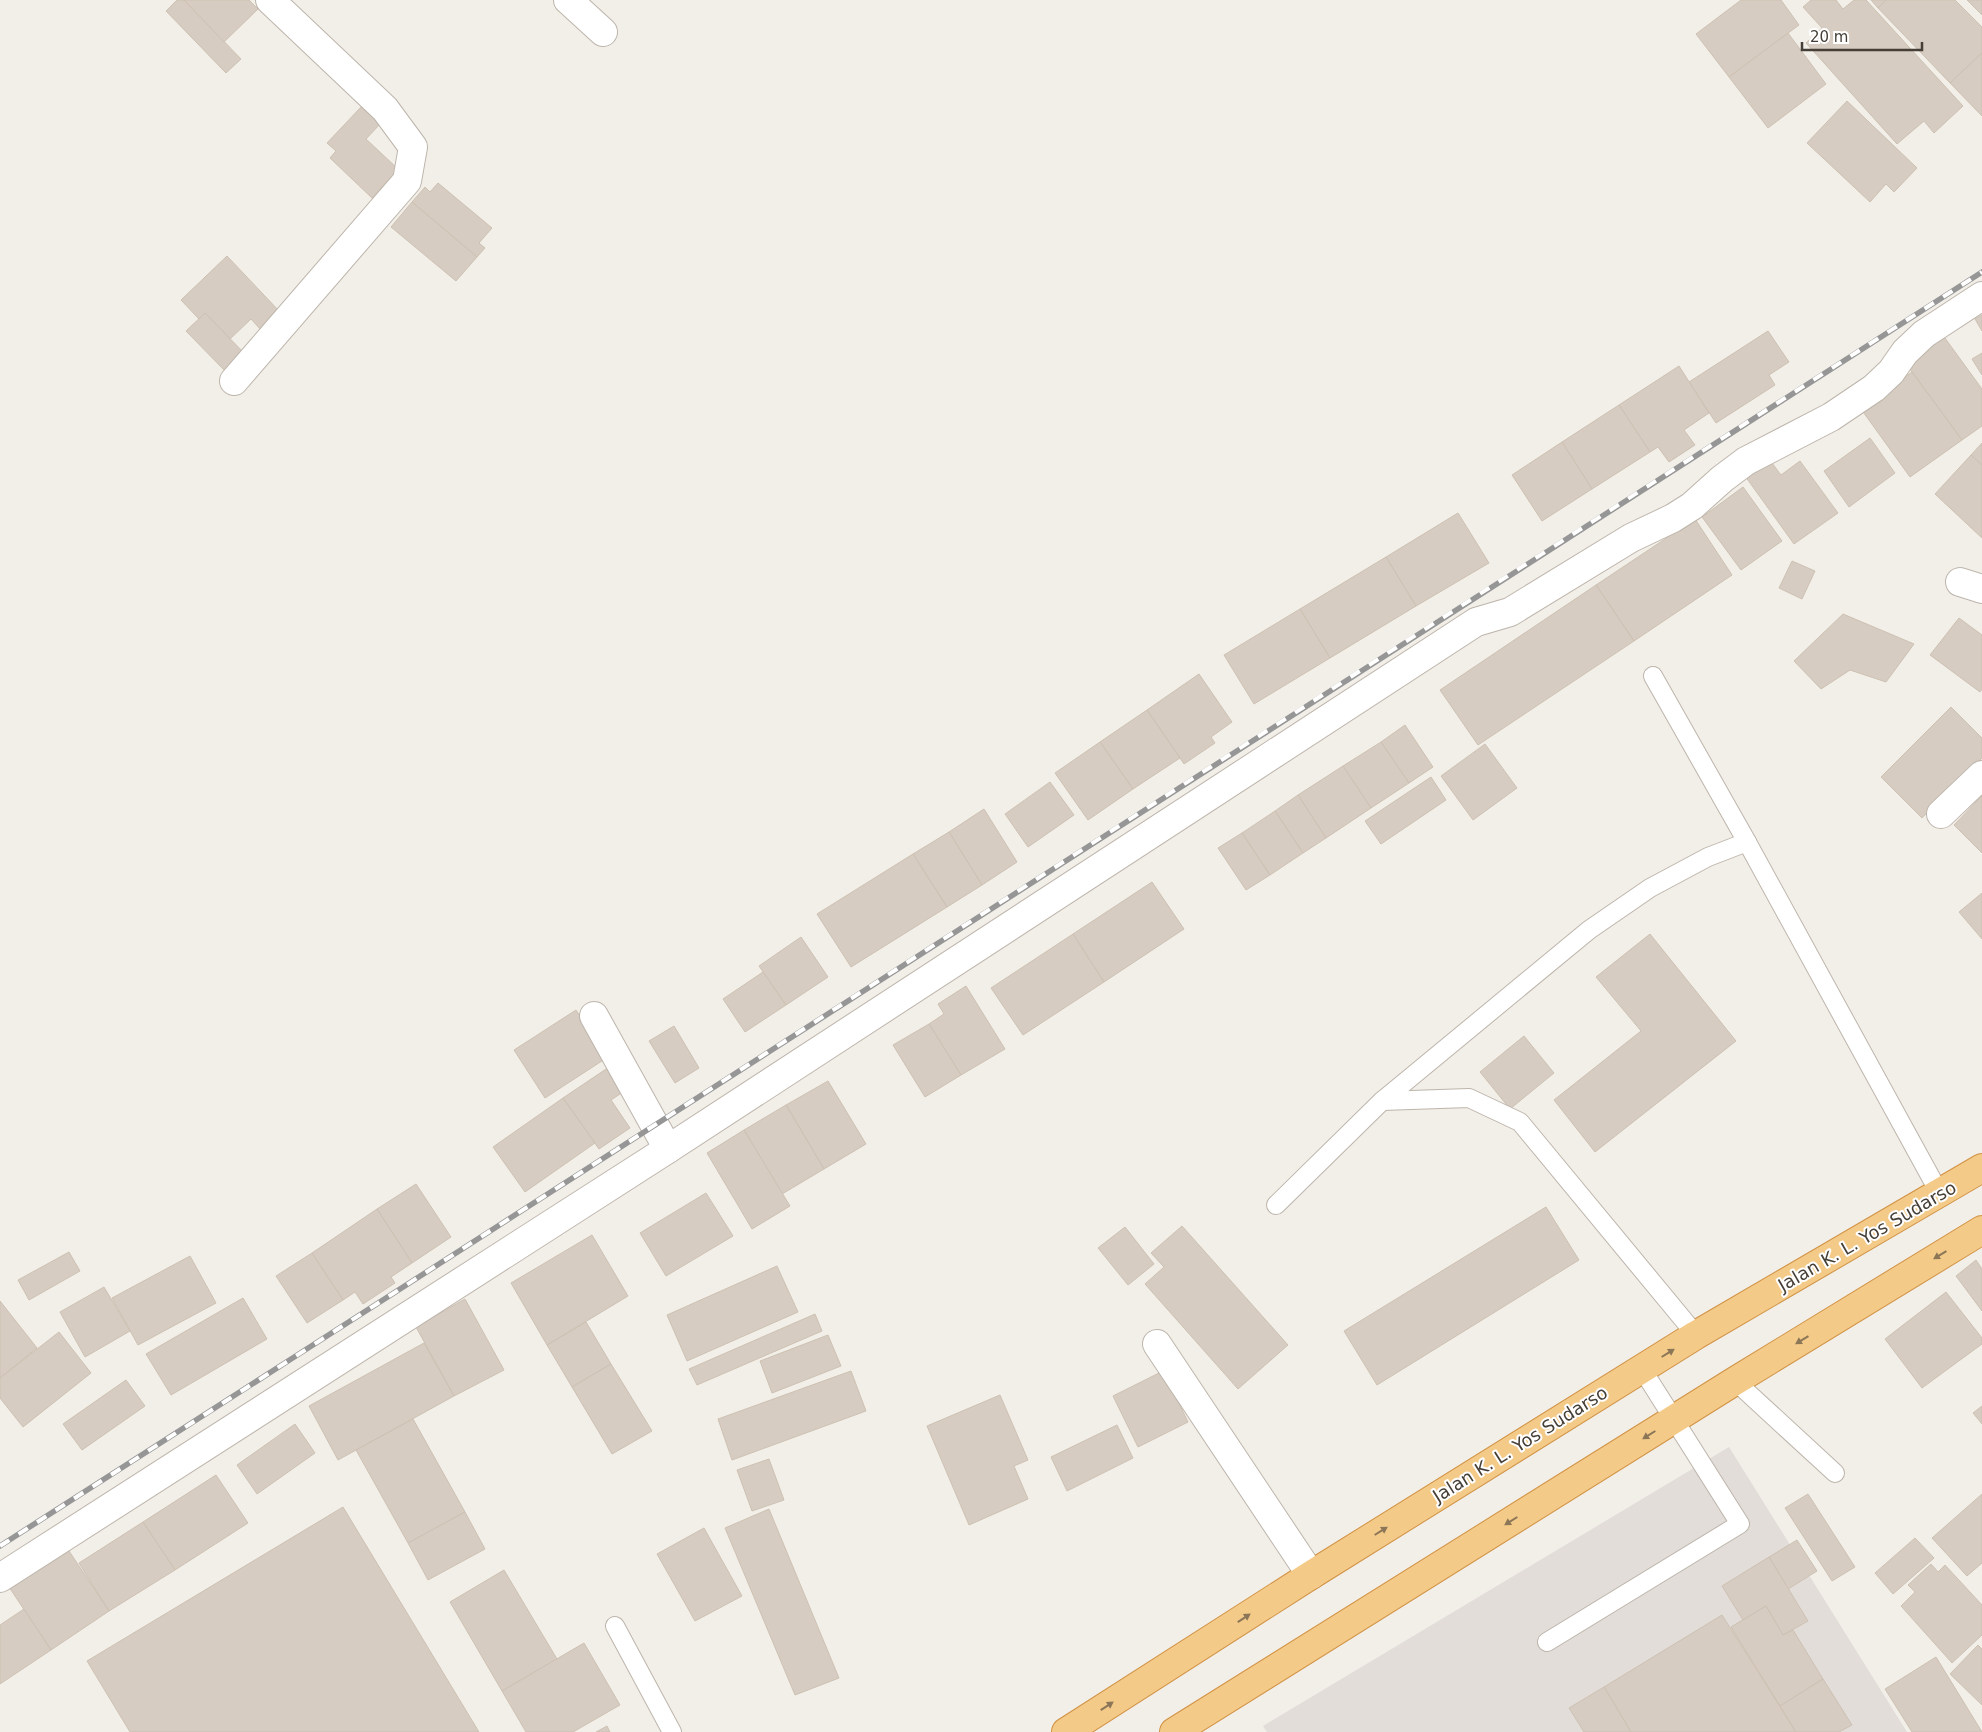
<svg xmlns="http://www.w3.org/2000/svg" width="1982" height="1732" font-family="'DejaVu Sans',sans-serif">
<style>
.industrial{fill:#e2ddd9}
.building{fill:#d6ccc1;stroke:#cdc1b2}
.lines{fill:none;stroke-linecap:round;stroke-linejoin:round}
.service-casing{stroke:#bdb5ab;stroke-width:20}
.minor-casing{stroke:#bdb5ab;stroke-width:30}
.trunk-casing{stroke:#d09244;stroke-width:30}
.service{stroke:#fff;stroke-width:18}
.minor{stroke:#fff;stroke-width:28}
.trunk{stroke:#f4ca88;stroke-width:28}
.rail-casing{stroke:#969696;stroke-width:5.5}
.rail{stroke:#fff;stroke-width:4;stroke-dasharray:11;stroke-linecap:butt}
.oneway{fill:#8b7757}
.labels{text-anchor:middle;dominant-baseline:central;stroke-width:4;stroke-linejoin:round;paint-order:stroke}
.street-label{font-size:18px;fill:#453f37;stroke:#fff}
</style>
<rect width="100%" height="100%" fill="#f2eee8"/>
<!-- industrial -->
<path class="industrial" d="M1729 1447 1907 1732H1267L1263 1726Z"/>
<!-- building -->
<g class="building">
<path d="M177 0H184L241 59 226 73 166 11Z"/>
<path d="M184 0H249L258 9 224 42Z"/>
<path d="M1741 0H1781L1799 25 1729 77 1696 34Z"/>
<path d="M1811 0H1836L1843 9 1854 0H1866L1963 106 1934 133 1924 121 1897 144 1806 43 1822 28 1803 7Z"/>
<path d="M1871 0H1886L1878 8Z"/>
<path d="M1886 0H1955L1982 27V53L1950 83 1878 8Z"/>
<path d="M1967 0H1982V15Z"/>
<path d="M1788 33 1826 84 1768 128 1729 77Z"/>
<path d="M1982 53V116L1950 83Z"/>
<path d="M1847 101 1917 168 1894 192 1886 184 1870 202 1807 143Z"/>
<path d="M362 106 380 124 366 139 398 169 372 198 330 158 336 151 327 143Z"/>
<path d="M438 183 492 228 479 243 485 248 477 257 412 202 425 187 430 192Z"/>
<path d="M412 202 477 257 456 281 391 227Z"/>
<path d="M227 256 280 312 261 330 251 319 230 339 205 313 199 319 181 300Z"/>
<path d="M205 313 247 356 228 374 186 331Z"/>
<path d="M1982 315V331L1975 319Z"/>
<path d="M1768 331 1789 362 1769 375 1775 385 1716 423 1689 382Z"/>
<path d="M1942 334 1982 389V426L1962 440 1904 361Z"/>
<path d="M1982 353V375L1972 359Z"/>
<path d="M1679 366 1709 413 1684 430 1695 445 1669 462 1658 447 1650 452 1619 405Z"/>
<path d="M1912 372 1962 440 1910 477 1861 409Z"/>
<path d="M1619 405 1650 452 1592 489 1562 442Z"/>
<path d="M1870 438 1895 473 1849 507 1824 471Z"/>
<path d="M1562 442 1592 489 1542 521 1512 475Z"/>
<path d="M1982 443V465L1971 455Z"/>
<path d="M1971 455 1982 465V538L1935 494Z"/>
<path d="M1769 459 1781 475 1800 461 1838 513 1794 544 1745 476Z"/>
<path d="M1743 487 1782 541 1741 570 1702 517Z"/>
<path d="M1458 513 1489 563 1416 606 1386 557Z"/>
<path d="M1695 519 1732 575 1634 641 1596 585Z"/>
<path d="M1386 557 1416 606 1330 658 1300 609Z"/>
<path d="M1792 561 1815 571 1802 599 1779 588Z"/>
<path d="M1596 585 1634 641 1478 745 1440 690Z"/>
<path d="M1300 609 1330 658 1254 704 1224 655Z"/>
<path d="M1843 614 1914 644 1886 682 1850 670 1821 689 1794 661Z"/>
<path d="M1959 618 1982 635V689L1980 692 1930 655Z"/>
<path d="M1199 674 1232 722 1211 737 1215 743 1184 764 1147 710Z"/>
<path d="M1951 707 1982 738V758L1922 818 1881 777Z"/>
<path d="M1147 710 1180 758 1133 789 1100 742Z"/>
<path d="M1405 725 1433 767 1409 783 1381 742Z"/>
<path d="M1100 742 1133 789 1088 820 1055 773Z"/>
<path d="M1381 742 1409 783 1371 808 1343 766Z"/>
<path d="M1485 744 1517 788 1473 820 1441 776Z"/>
<path d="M1343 766 1371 808 1326 838 1298 795Z"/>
<path d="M1431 777 1446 800 1381 844 1365 821Z"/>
<path d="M1050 782 1074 815 1028 847 1005 814Z"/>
<path d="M1298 795 1326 838 1303 853 1275 811Z"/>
<path d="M1982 796V853L1954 825Z"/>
<path d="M984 809 1017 862 982 885 949 832Z"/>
<path d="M1275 811 1303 853 1270 875 1242 833Z"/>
<path d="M949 832 982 885 947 907 913 854Z"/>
<path d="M1242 833 1270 875 1246 890 1218 848Z"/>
<path d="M913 854 947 907 851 967 817 914Z"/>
<path d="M1152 882 1184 929 1104 982 1073 934Z"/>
<path d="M1982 893V939L1959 912Z"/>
<path d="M1073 934 1104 982 1023 1035 991 988Z"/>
<path d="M1650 934 1736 1041 1595 1152 1554 1100 1641 1031 1596 977Z"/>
<path d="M801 937 828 977 786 1005 759 966Z"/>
<path d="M763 972 786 1005 745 1032 723 999Z"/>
<path d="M966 986 1005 1049 961 1075 929 1024 944 1014 938 1004Z"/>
<path d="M576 1010 608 1057 545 1098 514 1050Z"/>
<path d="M929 1024 961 1075 925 1097 893 1045Z"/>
<path d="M674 1026 699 1068 675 1083 649 1041Z"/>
<path d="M1524 1036 1554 1073 1510 1109 1480 1072Z"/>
<path d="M609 1067 626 1090 611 1100 630 1128 599 1149 563 1098Z"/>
<path d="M828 1081 866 1144 824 1169 786 1105Z"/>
<path d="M563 1098 595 1143 525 1192 493 1147Z"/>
<path d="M786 1105 824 1169 782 1194 744 1130Z"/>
<path d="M744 1130 790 1206 752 1229 707 1153Z"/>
<path d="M416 1184 451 1237 412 1263 377 1209Z"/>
<path d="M706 1193 733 1236 666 1276 640 1233Z"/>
<path d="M1546 1207 1579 1260 1377 1385 1344 1331Z"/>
<path d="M377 1209 412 1263 391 1277 395 1283 363 1304 355 1292 343 1300 312 1253Z"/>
<path d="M1182 1226 1288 1345 1238 1389 1145 1284 1164 1267 1151 1253Z"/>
<path d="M1125 1227 1154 1264 1128 1285 1098 1248Z"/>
<path d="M592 1235 628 1296 547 1345 511 1283Z"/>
<path d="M69 1252 80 1271 29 1300 18 1280Z"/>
<path d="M312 1253 343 1300 307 1323 276 1276Z"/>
<path d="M190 1256 216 1303 138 1345 112 1298Z"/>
<path d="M1976 1260 1982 1269V1311L1956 1276Z"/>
<path d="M777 1266 798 1312 687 1361 667 1315Z"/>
<path d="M104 1287 130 1331 85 1357 60 1312Z"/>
<path d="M1946 1292 1982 1338V1344L1922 1388 1885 1339Z"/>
<path d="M243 1298 267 1339 171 1395 146 1354Z"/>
<path d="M465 1299 504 1370 454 1396 416 1327Z"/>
<path d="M0 1301 37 1348 0 1378Z"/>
<path d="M815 1314 822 1331 697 1385 689 1369Z"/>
<path d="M586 1322 611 1364 572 1387 547 1345Z"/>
<path d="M59 1332 91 1373 23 1427 0 1398V1378Z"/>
<path d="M828 1335 841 1366 772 1393 760 1361Z"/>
<path d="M424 1343 454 1396 338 1460 309 1406Z"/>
<path d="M611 1364 652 1431 612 1454 572 1387Z"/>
<path d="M851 1371 866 1411 732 1460 718 1419Z"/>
<path d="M1163 1371 1188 1422 1138 1447 1113 1396Z"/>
<path d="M126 1380 145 1406 82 1450 63 1424Z"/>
<path d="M1000 1395 1028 1460 1014 1466 1028 1499 969 1525 927 1426Z"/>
<path d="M1982 1406V1424L1973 1413Z"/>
<path d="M413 1419 465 1512 408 1543 356 1450Z"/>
<path d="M295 1424 315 1453 257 1494 237 1465Z"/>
<path d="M1117 1425 1133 1458 1067 1491 1051 1457Z"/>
<path d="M769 1459 784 1500 752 1511 737 1470Z"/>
<path d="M216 1475 248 1523 175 1570 143 1522Z"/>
<path d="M1808 1494 1855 1567 1832 1581 1785 1508Z"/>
<path d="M1982 1494V1563L1967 1576 1932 1538Z"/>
<path d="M343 1507 479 1732H130L87 1661Z"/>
<path d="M769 1509 839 1678 795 1695 725 1528Z"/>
<path d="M465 1512 485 1549 428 1580 408 1543Z"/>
<path d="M143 1522 175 1570 109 1611 79 1563Z"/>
<path d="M704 1528 742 1596 695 1621 657 1554Z"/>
<path d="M1915 1538 1934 1558 1893 1594 1875 1573Z"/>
<path d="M1797 1540 1817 1571 1788 1589 1769 1557Z"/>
<path d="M67 1548 109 1611 51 1650 9 1587Z"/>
<path d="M1769 1557 1808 1621 1783 1635 1766 1606 1743 1620 1722 1586Z"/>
<path d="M1931 1564 1938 1572 1945 1565 1982 1605V1635L1952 1663 1901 1606 1915 1592 1908 1585Z"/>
<path d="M504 1570 557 1659 502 1691 450 1602Z"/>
<path d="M1766 1606 1783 1635 1793 1630 1823 1679 1780 1706 1731 1627Z"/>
<path d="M24 1609 51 1650 0 1684V1625Z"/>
<path d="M1722 1615 1796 1732H1631L1604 1687Z"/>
<path d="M584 1643 620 1705 573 1732H526L502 1691Z"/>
<path d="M1978 1645 1982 1649V1705L1950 1674Z"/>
<path d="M1936 1657 1982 1732H1912L1885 1689Z"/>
<path d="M1823 1679 1852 1725 1839 1732H1796L1780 1706Z"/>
<path d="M1604 1687 1631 1732H1584L1569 1708Z"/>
<path d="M607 1726 610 1732H596Z"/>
</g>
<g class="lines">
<!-- service casing -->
<g class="service-casing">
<g id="service">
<path d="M1653 676 1747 842"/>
<path d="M1382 1101 1469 1098 1520 1122 1696 1335"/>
<path d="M1276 1205 1382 1101 1589 930 1650 888 1708 857 1747 842 1940 1194"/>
<path d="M1735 1381 1835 1473"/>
<path d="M615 1626 672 1732"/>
<path d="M1547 1642 1740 1524 1642 1369"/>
</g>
</g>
<!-- minor casing -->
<g class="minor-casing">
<g id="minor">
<path d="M568 0 603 32"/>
<path d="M234 381 407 181 413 147 385 109 270 0"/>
<path d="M1960 582 1982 589"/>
<path d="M1941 814 1982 775"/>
<path d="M594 1016 668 1149"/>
<path d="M1157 1344 1311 1575"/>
<path d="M0 1578 668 1149 1476 622 1510 612 1631 538 1673 518 1692 506 1722 479 1746 461 1831 417 1874 388 1891 372 1905 352 1924 334 1982 296"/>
</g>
</g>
<!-- trunk casing -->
<g class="trunk-casing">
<g id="trunk">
<path d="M1066 1732 1311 1575 1696 1335 1982 1168"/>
<path d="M1174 1732 1735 1381 1982 1230"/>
</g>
</g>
<!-- service -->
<use href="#service" class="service"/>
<!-- minor -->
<use href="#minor" class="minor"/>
<!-- trunk -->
<use href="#trunk" class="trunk"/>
<!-- rail casing -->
<g class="rail-casing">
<path id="rail" d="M0 1546C661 1122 1320 695 1982 272"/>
</g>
<!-- rail -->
<use href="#rail" class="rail"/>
</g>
<!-- one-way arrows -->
<defs><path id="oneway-solid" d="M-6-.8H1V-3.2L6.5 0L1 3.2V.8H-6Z" transform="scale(1.25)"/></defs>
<g class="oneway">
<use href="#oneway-solid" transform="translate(1940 1255) rotate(149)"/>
<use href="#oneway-solid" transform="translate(1802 1340) rotate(149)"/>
<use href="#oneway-solid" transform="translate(1668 1353) rotate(-32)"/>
<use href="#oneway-solid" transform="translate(1649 1435) rotate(148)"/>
<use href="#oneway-solid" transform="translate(1511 1521) rotate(148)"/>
<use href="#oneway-solid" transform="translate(1381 1531) rotate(-32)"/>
<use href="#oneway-solid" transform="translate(1244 1618) rotate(-33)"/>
<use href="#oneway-solid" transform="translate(1107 1706) rotate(-33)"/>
</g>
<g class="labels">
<!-- street labels -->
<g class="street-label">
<text transform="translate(1867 1236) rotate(-30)">Jalan K. L. Yos Sudarso</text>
<text transform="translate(1520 1444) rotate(-32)">Jalan K. L. Yos Sudarso</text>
</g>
</g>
<!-- scale -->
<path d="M1802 42v8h120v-8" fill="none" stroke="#453f37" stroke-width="2.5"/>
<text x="1810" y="42" font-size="15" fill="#453f37" stroke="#ffffff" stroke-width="4" paint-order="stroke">20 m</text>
</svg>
